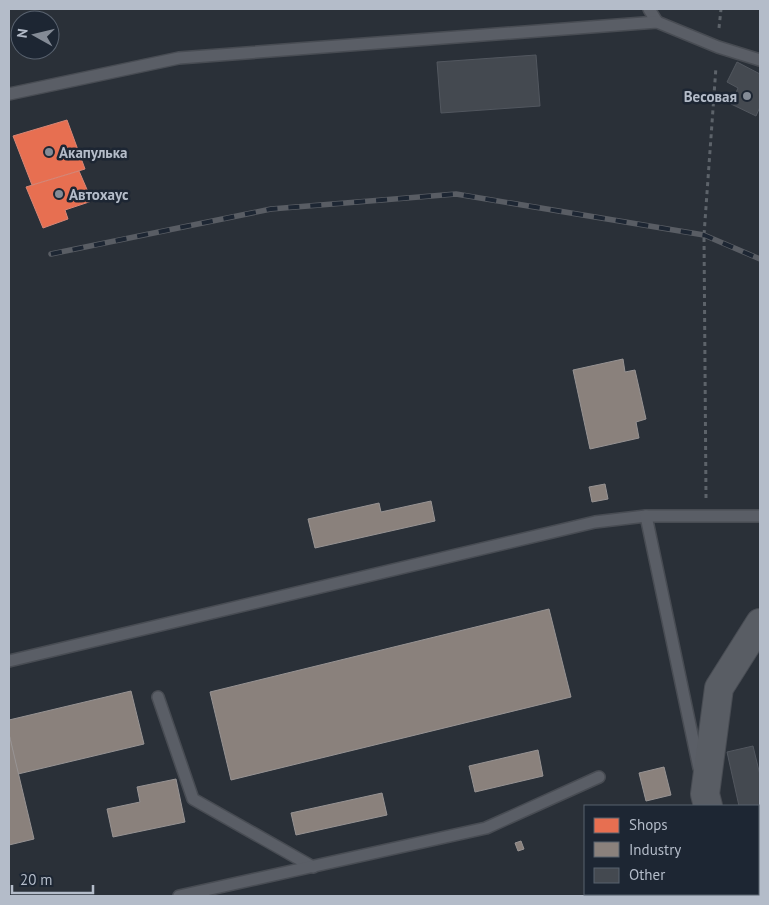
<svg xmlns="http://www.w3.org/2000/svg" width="769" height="905" font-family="'PT Sans',sans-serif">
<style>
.shops{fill:#e76f51;stroke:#d88675}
.industry{fill:#8a817c;stroke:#979393}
.building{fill:#444950;stroke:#52575f}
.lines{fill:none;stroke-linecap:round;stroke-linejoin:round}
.service-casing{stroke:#484c53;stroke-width:14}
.secondary-casing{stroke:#484c53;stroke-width:30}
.path{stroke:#5d636a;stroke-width:3;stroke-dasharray:4 4;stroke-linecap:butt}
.service{stroke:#5a5e66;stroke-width:11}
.secondary{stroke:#595d64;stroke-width:28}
.rail-casing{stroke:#595d64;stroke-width:5.5}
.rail{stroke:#1d2633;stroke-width:4;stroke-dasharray:11;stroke-linecap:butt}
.poi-dot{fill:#848b96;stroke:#1d2633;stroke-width:2}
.labels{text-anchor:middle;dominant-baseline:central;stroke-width:5;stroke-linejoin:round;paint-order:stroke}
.poi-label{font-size:15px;font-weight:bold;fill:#b4bcc9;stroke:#1d2633;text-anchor:start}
</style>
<rect width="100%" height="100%" fill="#2a3038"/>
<!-- shops -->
<g class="shops">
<path d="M67 120 85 169 32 185 13 136Z"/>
<path d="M79 171 92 201 65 210 68 219 43 228 26 187Z"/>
</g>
<!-- industry -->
<g class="industry">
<path d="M623 359 625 372 635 370 646 419 636 422 639 438 590 449 573 370Z"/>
<path d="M605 484 608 499 592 502 589 487Z"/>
<path d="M431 501 435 521 315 548 308 519 379 503 381 512Z"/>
<path d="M549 609 571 697 231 780 210 692Z"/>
<path d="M131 691 144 744 18 774 9 734V720Z"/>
<path d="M9 734 34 839 9 845Z"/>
<path d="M538 750 543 776 475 792 469 766Z"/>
<path d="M664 767 671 795 646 801 639 773Z"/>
<path d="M176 779 185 822 113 837 107 809 140 802 137 787Z"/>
<path d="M382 793 387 815 296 835 291 813Z"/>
<path d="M521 841 524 849 518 851 515 843Z"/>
</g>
<!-- building -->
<g class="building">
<path d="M536 55 540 106 441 113 437 62Z"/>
<path d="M737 62 760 74V107L756 116 731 104 738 88 727 82Z"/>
<path d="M753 746 760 775V840H758V806H739L727 752Z"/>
</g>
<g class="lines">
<!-- service casing -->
<g class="service-casing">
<g id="service">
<path d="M649 9 657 22"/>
<path d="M9 94 179 58 657 22 718 47 760 60"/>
<path d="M9 661 595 522 646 516"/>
<path d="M158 697 193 799 313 867"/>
<path d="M699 768 646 516H760"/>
<path d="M179 896 486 828 599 777"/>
</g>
</g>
<!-- secondary casing -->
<g class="secondary-casing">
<g id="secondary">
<path d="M708 806 705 794 719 688 760 623"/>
<path d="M728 894 729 896"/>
</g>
</g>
<!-- path -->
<g class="path">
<path d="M719 28 721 9"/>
<path d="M706 498 704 235 716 67"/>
</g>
<!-- service -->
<use href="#service" class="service"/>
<!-- secondary -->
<use href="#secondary" class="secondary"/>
<!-- rail casing -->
<g class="rail-casing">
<path id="rail" d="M51 254 271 209 456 194 704 235 760 259"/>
</g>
<!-- rail -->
<use href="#rail" class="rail"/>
</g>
<!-- markers -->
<g class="poi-dot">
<circle cx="747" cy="96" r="5"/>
<circle cx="49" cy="152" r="5"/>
<circle cx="59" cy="194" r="5"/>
</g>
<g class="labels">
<!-- poi labels -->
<g class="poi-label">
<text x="737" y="96" text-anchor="end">Весовая</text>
<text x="59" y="152">Акапулька</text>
<text x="69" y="194">Автохаус</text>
</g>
</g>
<!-- border -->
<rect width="769" height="905" fill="none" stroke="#b4bcc9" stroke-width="20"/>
<!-- legend -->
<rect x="584" y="805" width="175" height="90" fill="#1d2633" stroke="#59626f"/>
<rect x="594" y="818" width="25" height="15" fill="#e76f51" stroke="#59626f"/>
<text x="629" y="830" font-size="15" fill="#b4bcc9">Shops</text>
<rect x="594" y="842" width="25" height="15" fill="#8a817c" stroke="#59626f"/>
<text x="629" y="855" font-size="15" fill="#b4bcc9">Industry</text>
<rect x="594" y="868" width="25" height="15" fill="#444950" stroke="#59626f"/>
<text x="629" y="880" font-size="15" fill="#b4bcc9">Other</text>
<!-- north arrow -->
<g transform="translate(35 35) rotate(278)"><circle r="24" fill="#1d2633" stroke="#59626f"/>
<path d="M0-4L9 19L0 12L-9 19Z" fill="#848b96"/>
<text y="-8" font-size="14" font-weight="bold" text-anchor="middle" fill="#b4bcc9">N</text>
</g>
<!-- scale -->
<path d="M12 885v8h81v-8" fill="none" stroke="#b4bcc9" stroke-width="2.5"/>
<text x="20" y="885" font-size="15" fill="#b4bcc9" stroke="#1d2633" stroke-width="4" paint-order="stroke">20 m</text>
</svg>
